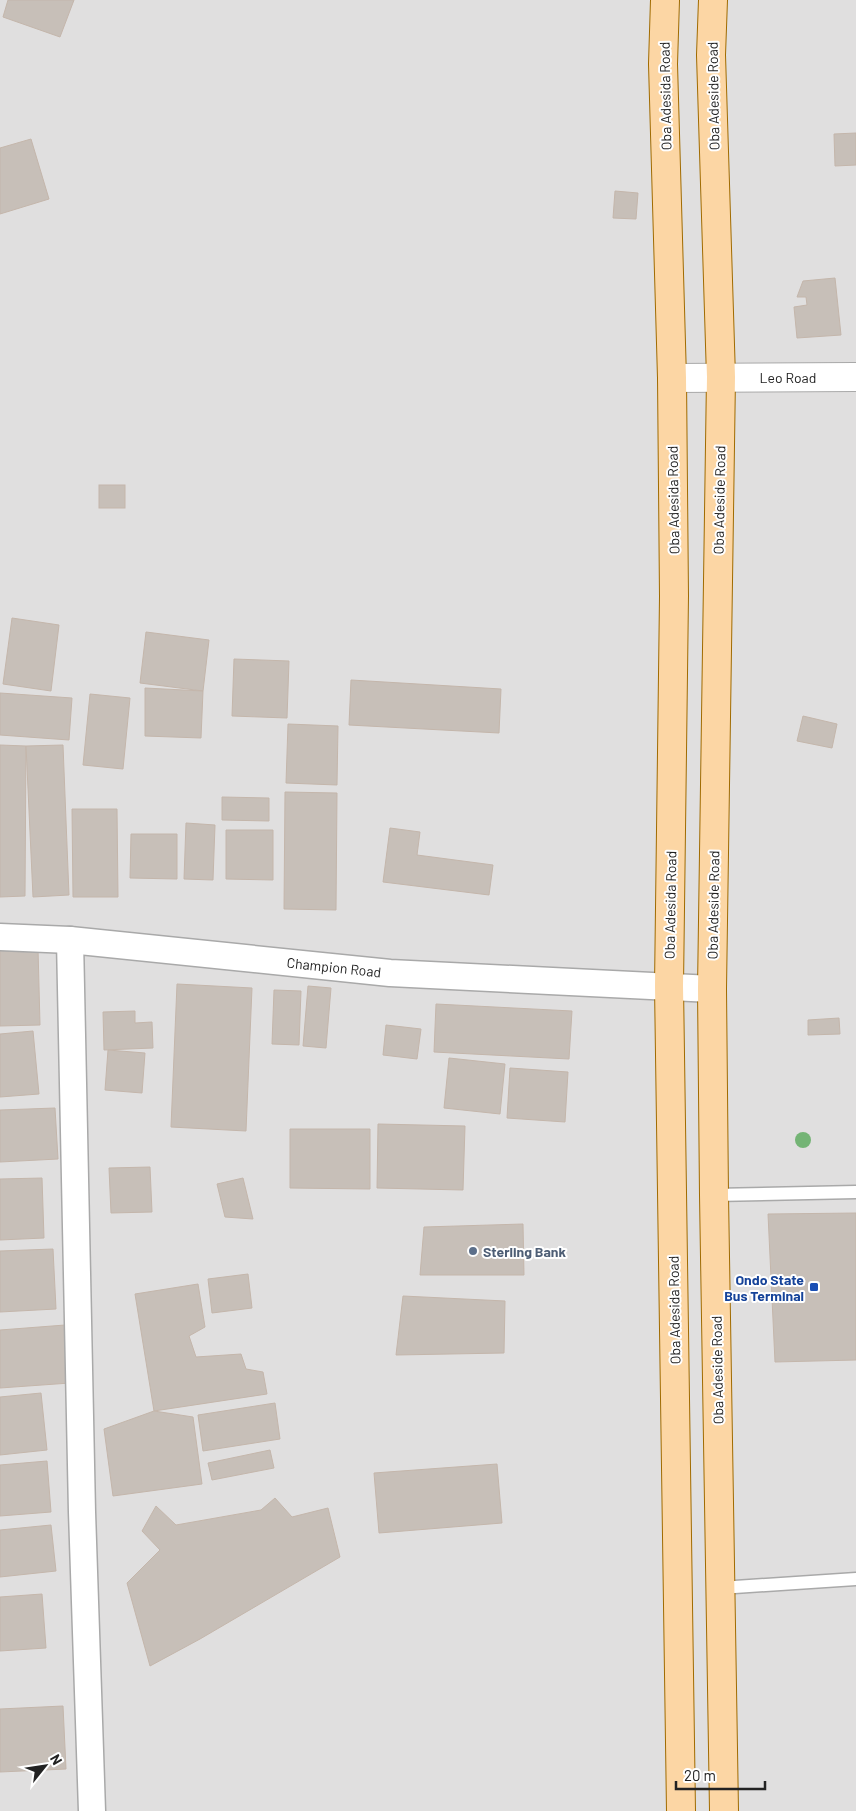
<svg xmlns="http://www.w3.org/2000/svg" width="856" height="1811" font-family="Barlow,sans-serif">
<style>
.residential{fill:#e0dfdf}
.building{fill:#c7bfb8;stroke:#c4b6ab}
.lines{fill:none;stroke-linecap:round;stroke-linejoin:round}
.service-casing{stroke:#a9a9a9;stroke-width:15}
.minor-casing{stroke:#a9a9a9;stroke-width:29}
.tertiary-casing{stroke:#a9a9a9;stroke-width:30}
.primary-casing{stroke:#a06b00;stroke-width:30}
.service{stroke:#fff;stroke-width:12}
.minor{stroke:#fff;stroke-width:26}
.tertiary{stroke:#fff;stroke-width:28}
.primary{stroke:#fcd6a4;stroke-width:28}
.tree{fill:#74b475}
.service-dot{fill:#5c6f8a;stroke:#fff;stroke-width:2}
.transit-dot{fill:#1a4fb4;stroke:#fff;stroke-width:2}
.labels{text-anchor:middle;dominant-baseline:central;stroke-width:4;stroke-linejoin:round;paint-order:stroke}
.street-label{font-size:14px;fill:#222;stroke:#fff}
.service-label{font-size:14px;font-weight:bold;fill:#4e5e75;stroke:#fff;text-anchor:start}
.transit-label{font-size:14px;font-weight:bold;fill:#164399;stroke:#fff;text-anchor:end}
</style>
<rect width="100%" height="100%" fill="#f2efe9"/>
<!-- residential -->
<rect class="residential" x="0" y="0" width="856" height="1811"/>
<!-- building -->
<g class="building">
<path d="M8 0H74L60 37 3 17Z"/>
<path d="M856 133V165L835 166 834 134Z"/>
<path d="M31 139 49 199 0 214V148Z"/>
<path d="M615 191 638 193 636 219 613 218Z"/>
<path d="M835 278 841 335 797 338 794 307 807 305 806 297H797L803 281Z"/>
<rect x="99" y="485" width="26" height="23"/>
<path d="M12 618 59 625 51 691 3 684Z"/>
<path d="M146 632 209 640 203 691 140 683Z"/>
<path d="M234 659 289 661 287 718 232 716Z"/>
<path d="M351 680 501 689 499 733 349 725Z"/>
<path d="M145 688 203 691 201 738 145 736Z"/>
<path d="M0 693 72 698 69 740 0 735Z"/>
<path d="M90 694 130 698 123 769 83 765Z"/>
<path d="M803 716 837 724 832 748 797 741Z"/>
<path d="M288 724 338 726 337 785 286 783Z"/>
<path d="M0 745 26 746 25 896 0 897Z"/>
<path d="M63 745 69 895 33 897 26 746Z"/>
<path d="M285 792 337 793 336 910 284 909Z"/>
<path d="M222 797 269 798V821L222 820Z"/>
<path d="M72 809H117L118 897H73Z"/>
<path d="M186 823 215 825 213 880 184 879Z"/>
<path d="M390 828 420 832 417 855 493 865 489 895 383 882Z"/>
<path d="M226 830H273V880L226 879Z"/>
<path d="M131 834H177V879L130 878Z"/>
<path d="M0 948H38L40 1025 0 1026Z"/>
<path d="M177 984 252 988 246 1131 171 1127Z"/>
<path d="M308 986 331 988 326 1048 303 1046Z"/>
<path d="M274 990 301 991 299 1045 272 1044Z"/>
<path d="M436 1004 572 1011 569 1059 434 1052Z"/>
<path d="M135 1011V1023L152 1022 153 1048 104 1050 103 1012Z"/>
<path d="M839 1018 840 1034 808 1035V1020Z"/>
<path d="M386 1025 421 1029 417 1059 383 1055Z"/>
<path d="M33 1031 39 1094 0 1097V1034Z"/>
<path d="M108 1050 145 1053 142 1093 105 1090Z"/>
<path d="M449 1058 505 1064 500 1114 444 1108Z"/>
<path d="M510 1068 568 1072 565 1122 507 1118Z"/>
<path d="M55 1108 58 1159 0 1162V1110Z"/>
<path d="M378 1124 465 1126 463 1190 377 1188Z"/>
<path d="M290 1129H370V1189L290 1188Z"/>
<path d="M150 1167 152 1212 111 1213 109 1168Z"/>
<path d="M42 1178 44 1238 0 1240V1179Z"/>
<path d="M243 1178 253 1219 225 1217 217 1184Z"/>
<path d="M856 1213V1360L775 1362 768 1214Z"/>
<path d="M523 1224 524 1275H420L424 1227Z"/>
<path d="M53 1249 56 1309 0 1312V1251Z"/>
<path d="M248 1274 252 1308 212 1313 208 1279Z"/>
<path d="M198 1284 205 1327 189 1336 196 1357 241 1354 246 1369 263 1372 267 1394 154 1411 135 1294Z"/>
<path d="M403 1296 505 1301 504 1353 396 1355Z"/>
<path d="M65 1325 70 1383 0 1388V1330Z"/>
<path d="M41 1393 47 1450 0 1455V1397Z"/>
<path d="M275 1403 280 1439 203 1451 198 1415Z"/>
<path d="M154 1411 193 1417 202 1484 113 1496 104 1429Z"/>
<path d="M270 1450 274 1468 212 1480 208 1463Z"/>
<path d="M47 1461 51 1512 0 1516V1465Z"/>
<path d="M497 1464 502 1523 379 1533 374 1473Z"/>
<path d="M275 1498 292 1517 328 1508 340 1557 200 1639 150 1666 127 1583 160 1550 142 1531 156 1506 176 1525 261 1510Z"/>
<path d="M51 1525 56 1571 0 1577V1530Z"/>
<path d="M42 1594 46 1648 0 1651V1597Z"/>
<path d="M63 1706 66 1769 0 1772V1709Z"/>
</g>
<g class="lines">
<!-- service casing -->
<g class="service-casing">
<g id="service">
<path d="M714 1195 856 1192"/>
<path d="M720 1588 856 1579"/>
</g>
</g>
<!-- minor casing -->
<g class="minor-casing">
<g id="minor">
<path d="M0 937 70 940 390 973 712 989"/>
<path d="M70 940 82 1512 92 1811"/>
</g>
</g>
<!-- tertiary casing -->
<g class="tertiary-casing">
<path id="tertiary" d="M672 378 856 377"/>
</g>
<!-- primary casing -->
<g class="primary-casing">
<g id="primary">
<path d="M665 0 663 64 672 378 674 596 669 986 681 1811"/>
<path d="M713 0 711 55 721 377 712 989 714 1195 724 1811"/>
</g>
</g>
<!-- service -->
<use href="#service" class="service"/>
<!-- minor -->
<use href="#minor" class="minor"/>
<!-- tertiary -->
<use href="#tertiary" class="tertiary"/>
<!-- primary -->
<use href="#primary" class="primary"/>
</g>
<!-- trees -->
<circle class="tree" cx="803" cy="1140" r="8"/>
<!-- markers -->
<circle class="service-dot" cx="473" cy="1251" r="5"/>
<rect class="transit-dot" x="809" y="1282" width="10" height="10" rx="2.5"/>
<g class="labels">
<!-- street labels -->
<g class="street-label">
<text transform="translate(665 96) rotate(-91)">Oba Adesida Road</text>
<text transform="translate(713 96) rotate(-91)">Oba Adeside Road</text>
<text x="788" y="377">Leo Road</text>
<text transform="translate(673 500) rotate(-91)">Oba Adesida Road</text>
<text transform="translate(719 500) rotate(-89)">Oba Adeside Road</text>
<text transform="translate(670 905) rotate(-89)">Oba Adesida Road</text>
<text transform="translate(713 905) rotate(-89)">Oba Adeside Road</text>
<text transform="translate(334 967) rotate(6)">Champion Road</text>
<text transform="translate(674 1310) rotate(-91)">Oba Adesida Road</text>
<text transform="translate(717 1370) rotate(-91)">Oba Adeside Road</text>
</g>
<!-- service labels -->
<g class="service-label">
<text x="483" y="1251">Sterling Bank</text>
</g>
<!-- transit labels -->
<g class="transit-label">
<text x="804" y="1279">Ondo State<tspan x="804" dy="16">Bus Terminal</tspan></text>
</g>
</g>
<!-- north arrow -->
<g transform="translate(45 1766) rotate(60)" stroke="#ffffff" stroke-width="4" paint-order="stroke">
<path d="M0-4L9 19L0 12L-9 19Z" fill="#222222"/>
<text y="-8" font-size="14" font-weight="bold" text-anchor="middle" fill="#222222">N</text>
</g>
<!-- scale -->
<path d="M676 1781v8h89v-8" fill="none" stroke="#222222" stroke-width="2.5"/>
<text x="684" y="1781" font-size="15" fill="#222222" stroke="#ffffff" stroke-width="4" paint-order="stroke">20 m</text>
</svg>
